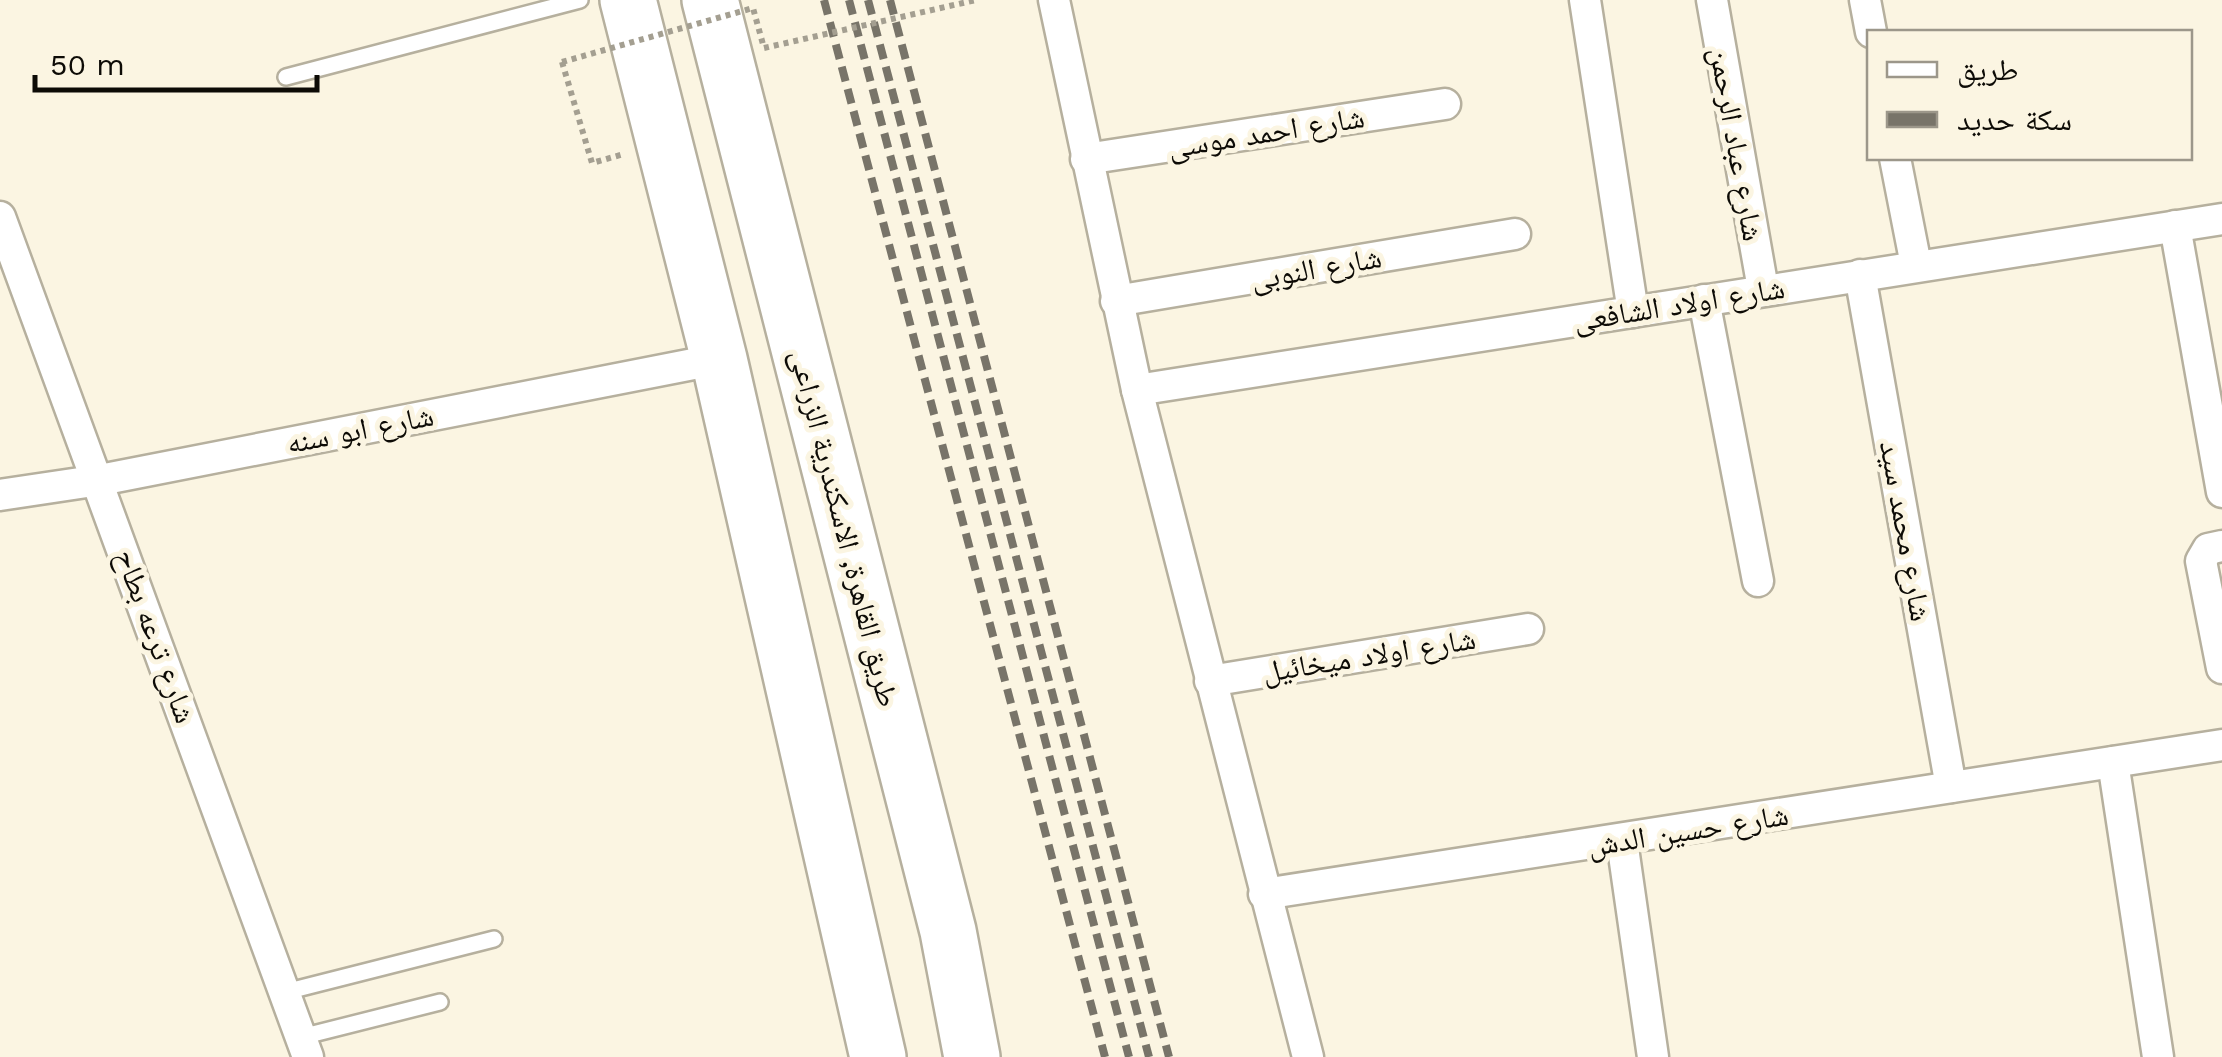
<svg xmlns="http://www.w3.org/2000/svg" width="2222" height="1057" font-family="'Work Sans','Noto Naskh Arabic',sans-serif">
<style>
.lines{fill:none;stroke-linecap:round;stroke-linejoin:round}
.lane-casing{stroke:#b6b09e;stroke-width:20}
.street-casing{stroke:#b6b09e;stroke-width:35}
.highway-casing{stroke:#b6b09e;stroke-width:60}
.path{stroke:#a49f91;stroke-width:6;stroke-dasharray:5 5;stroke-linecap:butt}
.lane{stroke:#fff;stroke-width:15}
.street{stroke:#fff;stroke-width:30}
.highway{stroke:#fff;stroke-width:55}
.rail{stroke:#787469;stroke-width:8;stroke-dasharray:15 8;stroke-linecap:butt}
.path-bridge{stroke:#a49f91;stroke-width:6;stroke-dasharray:5 5;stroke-linecap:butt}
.labels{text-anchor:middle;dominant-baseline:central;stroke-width:10;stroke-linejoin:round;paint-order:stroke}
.street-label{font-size:30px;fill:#0d0b06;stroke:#fbf5e2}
</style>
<rect width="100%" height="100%" fill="#fbf5e2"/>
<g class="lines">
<!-- lane casing -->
<g class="lane-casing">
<g id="lane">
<path d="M286 77 580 0"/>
<path d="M285 992 494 939"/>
<path d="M301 1037 440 1002"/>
</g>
</g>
<!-- street casing -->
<g class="street-casing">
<g id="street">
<path d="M1054 0 1137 390 1308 1057"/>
<path d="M1585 0 1633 312"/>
<path d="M1712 0 1763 289"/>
<path d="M1865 0 1871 32"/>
<path d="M1895 158 1916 265"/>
<path d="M1086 159 1445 104"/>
<path d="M0 217 308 1057"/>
<path d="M2175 226 2222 492"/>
<path d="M1860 275 1951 787"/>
<path d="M1704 300 1758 581"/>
<path d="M1116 301 1515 234"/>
<path d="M1137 390 2222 219"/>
<path d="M0 495 100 480 719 359"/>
<path d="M2222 546 2208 549 2201 561 2222 668"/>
<path d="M1210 681 1528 629"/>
<path d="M2113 762 2158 1057"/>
<path d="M1622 841 1653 1057"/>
<path d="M1264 894 2222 745"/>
</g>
</g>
<!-- highway casing -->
<g class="highway-casing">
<g id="highway">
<path d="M628 0 719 359 878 1057"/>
<path d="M710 0 948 931 972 1057"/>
</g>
</g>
<!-- path -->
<path class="path" d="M562 62 592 163 624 154"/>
<!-- lane -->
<use href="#lane" class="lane"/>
<!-- street -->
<use href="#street" class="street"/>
<!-- highway -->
<use href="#highway" class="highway"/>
<!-- rail -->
<g class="rail">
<path d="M824 0 1105 1057"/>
<path d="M849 0 1129 1057"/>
<path d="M868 0 1149 1057"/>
<path d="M890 0 1169 1057"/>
</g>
<!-- path-bridge -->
<path class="path-bridge" d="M562 62 753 8 764 48 976 0"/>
</g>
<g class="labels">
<!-- street labels -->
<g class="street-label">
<text transform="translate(1266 132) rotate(-9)">شارع احمد موسى</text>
<text transform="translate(1737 144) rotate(80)">شارع عباد الرحمن</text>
<text transform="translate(1316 268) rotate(-10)">شارع النوبى</text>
<text transform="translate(1679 304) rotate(-9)">شارع اولاد الشافعى</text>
<text transform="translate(360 429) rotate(-11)">شارع ابو سنه</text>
<text transform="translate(845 528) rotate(76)">طريق القاهرة, الاسكندرية الزراعى</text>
<text transform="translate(1906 531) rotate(80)">شارع محمد سيد</text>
<text transform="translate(156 636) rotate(70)">شارع ترعه بطاح</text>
<text transform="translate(1369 655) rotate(-9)">شارع اولاد ميخائيل</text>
<text transform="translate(1688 830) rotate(-9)">شارع حسين الدش</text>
</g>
</g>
<!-- legend -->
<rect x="1867" y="30" width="325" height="130" fill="#fbf5e2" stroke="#9c978a" stroke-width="2.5"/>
<rect x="1887" y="62" width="50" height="15" fill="#ffffff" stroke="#9c978a" stroke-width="2.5"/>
<text x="1957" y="80" font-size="30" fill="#0d0b06">طريق</text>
<rect x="1887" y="112" width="50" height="15" fill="#787469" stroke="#9c978a" stroke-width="2.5"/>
<text x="1957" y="130" font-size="30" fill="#0d0b06">سكة حديد</text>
<!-- scale -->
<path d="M35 75v15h282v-15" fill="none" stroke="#0d0b06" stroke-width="5"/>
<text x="50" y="75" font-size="30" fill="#0d0b06" stroke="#fbf5e2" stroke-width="8" paint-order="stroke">50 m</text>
</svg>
